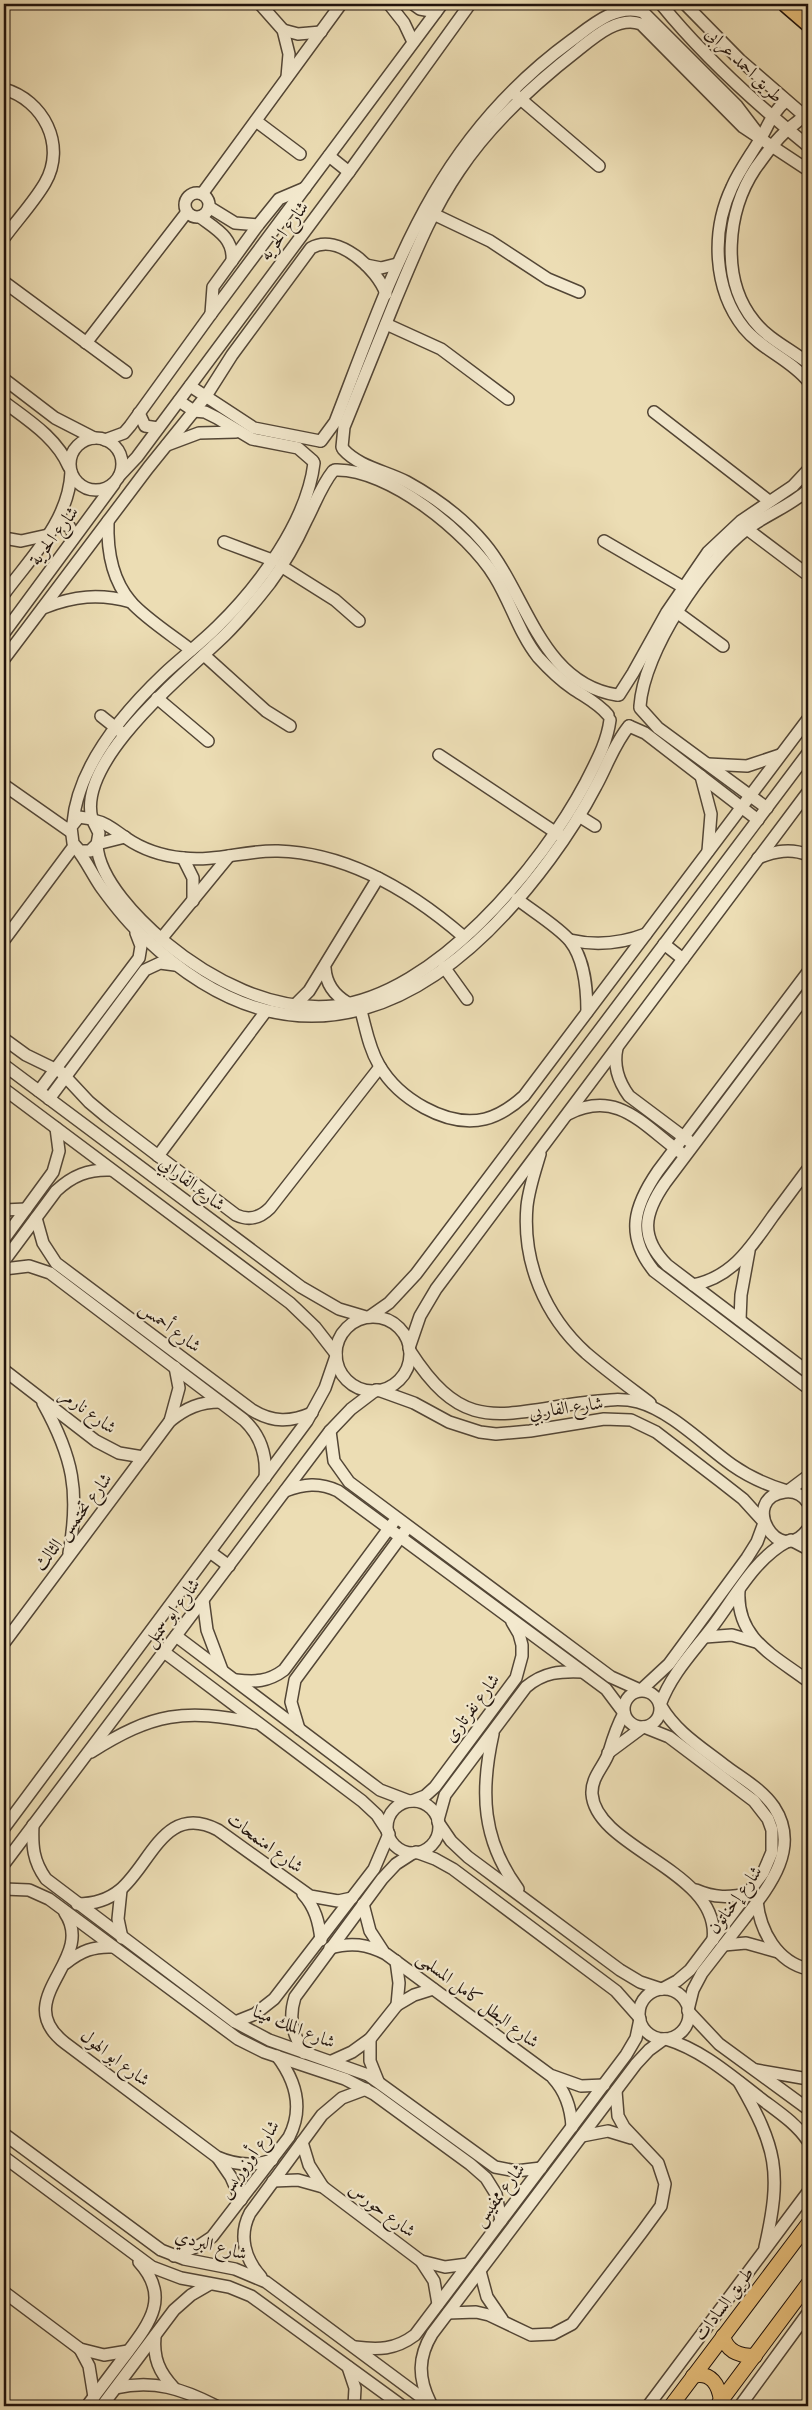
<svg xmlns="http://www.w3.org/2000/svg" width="812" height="2410" font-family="'Libre Bodoni',Amiri,serif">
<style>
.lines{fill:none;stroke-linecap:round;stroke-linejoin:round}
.minor-casing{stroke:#534636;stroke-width:14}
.major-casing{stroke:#20130c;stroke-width:16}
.highway-casing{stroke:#20130c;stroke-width:19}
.minor{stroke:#f3e9ce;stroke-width:11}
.major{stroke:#e6be7a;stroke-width:14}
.highway{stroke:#e6be7a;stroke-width:16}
.labels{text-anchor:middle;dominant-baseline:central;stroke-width:4.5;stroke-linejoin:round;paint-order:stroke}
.street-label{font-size:18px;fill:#20130c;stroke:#f3e9ce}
</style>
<rect width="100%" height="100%" fill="#ecddb4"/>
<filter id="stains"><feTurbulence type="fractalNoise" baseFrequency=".004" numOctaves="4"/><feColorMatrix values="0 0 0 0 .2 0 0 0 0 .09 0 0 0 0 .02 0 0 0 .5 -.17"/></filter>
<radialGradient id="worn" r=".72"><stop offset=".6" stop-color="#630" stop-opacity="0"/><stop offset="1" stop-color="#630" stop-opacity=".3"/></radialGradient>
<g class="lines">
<!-- minor casing -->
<g class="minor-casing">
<g id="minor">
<path d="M260 4 283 30 289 54 287 77"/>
<path d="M389 4 404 23 413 42"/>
<path d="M413 4 420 9 436 12"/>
<path d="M661 4C704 57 755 103 808 146"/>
<path d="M685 4 740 60 808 119"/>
<path d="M283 30 298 34 321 32"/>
<path d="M4 89C43 100 67 145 45 183 34 202 17 220 4 238"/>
<path d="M517 96 599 166"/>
<path d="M786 101C772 112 768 127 759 141 750 156 739 171 732 187 711 231 713 289 744 328 762 350 790 359 808 381"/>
<path d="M804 115C798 123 790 126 784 133 773 143 764 157 755 169 727 211 720 279 754 321 768 339 790 349 808 363"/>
<path d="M256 121 300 154"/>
<path d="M329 156 349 172"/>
<circle cx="197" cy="205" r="12"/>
<path d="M202 194 341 4"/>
<path d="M209 207 235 223 258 225"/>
<path d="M427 211 490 241 548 279 579 292"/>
<path d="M200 217C216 229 234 238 232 261"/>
<path d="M366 265 381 268 397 264"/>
<path d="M4 282 126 372"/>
<path d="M211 314 213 287 258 225 279 199 305 188"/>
<path d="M386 324 441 349 508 399"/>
<path d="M86 343 187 212"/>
<path d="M4 379 55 418 94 438"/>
<path d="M190 386 254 428 320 441"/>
<path d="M179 401 194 411 205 412 217 418 252 439 298 448 313 461"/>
<path d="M4 402C28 420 57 438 69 467"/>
<path d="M654 412 769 501"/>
<path d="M139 413 145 426 158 428"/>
<circle cx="96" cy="464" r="26"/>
<path d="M105 440 124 433 130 426 211 314 442 4"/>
<path d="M321 441 335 422C394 270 433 141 572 40 592 25 617 3 643 12L737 106 759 135"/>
<path d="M167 445 199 433 236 432"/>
<path d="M342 447 344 427C361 385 378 343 395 301 414 256 431 212 459 171 490 124 533 85 578 50 594 37 619 15 641 24L743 127 808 170"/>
<path d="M343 449C359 467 386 471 407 482 436 498 463 518 484 543 527 594 540 683 617 695"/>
<path d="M335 470C388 468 468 533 495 577 511 603 519 633 538 657 548 668 559 679 572 688 585 697 598 703 608 715"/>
<path d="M120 475 137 457 349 172 470 4"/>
<path d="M108 521C107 549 112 580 131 602 145 618 173 636 191 650"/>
<path d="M54 527 61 524 69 526 73 533 72 540"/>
<path d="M747 529 808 575"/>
<path d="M4 538 21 541 48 535"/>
<path d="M604 541 683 587"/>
<path d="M224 542 272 560"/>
<path d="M281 566 335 600 359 621"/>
<path d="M4 594C31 557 69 521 71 472"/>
<path d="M43 608C74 596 99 593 131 602"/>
<path d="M678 613 723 646"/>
<path d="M4 633 114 484"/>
<path d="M204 655 266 711 290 726"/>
<path d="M4 659 148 468 206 396 232 355 311 248C338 232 378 270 386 294"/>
<path d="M619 695 633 673 667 612 708 552 741 521 793 486 808 470"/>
<path d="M157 698 208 741"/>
<path d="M640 706C644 651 703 563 747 529 767 514 790 506 808 490"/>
<path d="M640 708 658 728 767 808"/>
<path d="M101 716 121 732"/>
<path d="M629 726 645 733 758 820"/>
<path d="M439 755 561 836"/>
<path d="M708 764 747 766 780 755"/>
<path d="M701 776 711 814 708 851"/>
<path d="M4 785 71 832"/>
<path d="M579 816 595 826"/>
<path d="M79 817 92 819 99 833 97 844 90 851H80L73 843 71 827Z"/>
<path d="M92 819C76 760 187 672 225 635 241 619 256 601 270 583 284 564 296 543 306 521 315 504 321 486 333 471"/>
<path d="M93 820C107 823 114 830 126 838 142 849 163 856 183 858 215 862 246 850 278 851 348 853 412 892 464 937"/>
<path d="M73 823C78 765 124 712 164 674 181 658 201 643 218 626 259 586 307 521 314 463"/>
<path d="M97 844 125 837"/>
<path d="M97 845C99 880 139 920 165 942 211 980 272 1012 334 1006 435 995 541 867 586 782 596 762 607 743 610 720"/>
<path d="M76 848C86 860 92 874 101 887 114 905 128 923 145 938 298 1083 440 1008 550 859 567 836 583 811 596 786 607 766 614 744 629 726"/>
<path d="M183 858 193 878V901"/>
<path d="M758 858C775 851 791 848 808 855"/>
<path d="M517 899C531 910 560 928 570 941 585 960 587 989 587 1012"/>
<path d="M161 939 229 856"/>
<path d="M4 940 74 846"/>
<path d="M570 940C596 946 620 944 646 934"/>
<path d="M664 944 683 959"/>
<path d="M444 967 467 999"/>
<path d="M325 968C326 984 334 995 348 1003"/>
<path d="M808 972 658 1171C634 1206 625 1235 654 1271L808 1388"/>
<path d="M808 993 665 1183C644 1213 639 1237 667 1265L808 1372"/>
<path d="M295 1005 309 991 378 878"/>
<path d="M361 1011C366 1029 369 1048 379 1065 398 1098 446 1128 485 1119 501 1115 513 1106 524 1096L808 719"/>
<path d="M4 1039 26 1055 61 1072 89 1102 107 1117 236 1215C249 1221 260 1218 270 1208L380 1067"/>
<path d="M617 1048C613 1066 618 1081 629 1096L689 1141"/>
<path d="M4 1065 301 1287 339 1309 366 1317"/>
<path d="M4 1089 290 1303 315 1327 336 1354"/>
<path d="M39 1091 139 958 141 946 136 933"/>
<path d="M49 1099 145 970 160 963 175 965"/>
<path d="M568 1114C617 1089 642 1124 680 1152"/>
<path d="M540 1154C535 1171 529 1188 527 1206 522 1262 545 1316 586 1353 607 1371 629 1387 650 1403"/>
<path d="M158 1156 266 1011"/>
<path d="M4 1210 26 1209"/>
<path d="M36 1218 43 1243 56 1263 252 1410C273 1423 291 1422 312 1413"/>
<path d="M4 1239 53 1172 59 1151 56 1128"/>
<path d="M4 1261 56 1191C72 1176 88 1169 111 1170"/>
<path d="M4 1269 29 1266 50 1273 244 1420C261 1436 267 1455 265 1478"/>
<path d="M693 1285C733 1277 751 1247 773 1216 785 1200 796 1185 808 1169"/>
<path d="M369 1317 389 1303 416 1274 808 753"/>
<circle cx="373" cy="1354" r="37"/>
<path d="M740 1320 741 1295 749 1251"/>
<path d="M409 1348 420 1316 436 1289 808 792"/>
<path d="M410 1351C463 1433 496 1415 581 1403 600 1401 619 1397 638 1402 671 1411 704 1445 732 1465 749 1477 767 1485 787 1491"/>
<path d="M4 1370 96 1441 119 1453 143 1457"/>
<path d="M378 1390 414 1403 449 1422 480 1432 496 1434 530 1431 604 1419 631 1420 656 1432 720 1481 743 1499 763 1521"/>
<path d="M43 1403C73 1457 80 1492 69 1553"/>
<path d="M170 1421 179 1388 175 1367"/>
<path d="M330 1431 334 1461 349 1482 611 1677 640 1690"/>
<path d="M285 1491C304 1484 319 1482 338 1491L606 1689 624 1713"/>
<path d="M788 1491 808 1476"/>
<path d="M808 1503C803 1495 794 1491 785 1492 738 1498 778 1570 808 1529"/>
<path d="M791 1540 808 1549"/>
<path d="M210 1552 229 1566"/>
<path d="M739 1591C736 1639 775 1656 808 1681"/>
<path d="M203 1600 207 1630 222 1670"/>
<path d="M176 1636 380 1790 409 1801"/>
<path d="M705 1637 732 1635 756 1642"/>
<path d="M4 1643 170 1421C186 1408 200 1402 220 1402"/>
<path d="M164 1652 362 1801 377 1815 388 1832"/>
<path d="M236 1680C255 1682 268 1682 284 1670L393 1523"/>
<path d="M641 1690 669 1664 747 1558 757 1542 764 1523"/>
<circle cx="642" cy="1709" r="18"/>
<path d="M660 1705C671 1674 694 1651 713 1626 735 1597 755 1558 788 1541"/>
<path d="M661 1706C676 1732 701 1747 724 1765 741 1778 762 1789 774 1807 801 1848 769 1887 744 1919 730 1937 716 1955 702 1973L693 1990 688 2010"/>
<path d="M624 1713C617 1726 613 1738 609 1752 604 1767 591 1777 592 1794 596 1849 722 1871 713 1940"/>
<path d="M644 1727 669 1737 754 1801 768 1819 772 1830V1852L763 1873 690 1970 677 1981 662 1989"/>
<path d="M299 1729 291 1702 295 1680 405 1531"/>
<path d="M493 1734C480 1792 482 1840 518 1889"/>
<path d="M91 1752C153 1713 184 1708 256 1723"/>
<path d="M608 1753 643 1727"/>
<path d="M412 1801 425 1796 435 1787 516 1678 522 1656V1645L519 1634 512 1622"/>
<circle cx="413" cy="1827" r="26"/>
<path d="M438 1820 445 1795 526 1687C544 1672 560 1671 583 1672"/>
<path d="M438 1822 451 1841 468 1857 620 1970 640 1982 661 1989"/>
<path d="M33 1825C32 1846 33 1861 46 1879L235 2022 269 2040 368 2075 495 2167 516 2171 541 2168"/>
<path d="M4 1828 307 1421 325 1388 336 1356"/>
<path d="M416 1852 435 1859 453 1869 616 1991 639 2017"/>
<path d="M4 1864 330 1431 351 1409 376 1390"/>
<path d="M4 1889 29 1890 49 1899 238 2039 264 2052 345 2079 374 2094 470 2164 486 2178 496 2194 501 2221"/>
<path d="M121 1890 118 1919 122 1938"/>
<path d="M696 1890C714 1898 730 1898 749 1893"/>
<path d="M303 1894C315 1907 319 1922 321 1940"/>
<path d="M757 1901C760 1931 777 1962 808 1969"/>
<path d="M77 1904C92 1904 108 1900 120 1890 151 1864 165 1802 218 1830L310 1896 338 1901 352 1898"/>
<path d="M363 1904 370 1931 383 1951"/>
<path d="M65 1913C97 1960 8 1999 65 2043L217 2157C235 2165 252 2167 272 2160"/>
<path d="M724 1945 746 1943 778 1952"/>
<path d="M330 1948C351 1942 367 1944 386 1954L550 2075 581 2086 604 2085"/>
<path d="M396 1961 399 1983 397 2005"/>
<path d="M66 1963C81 1951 94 1946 113 1947"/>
<circle cx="664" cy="2014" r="25"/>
<path d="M688 2011 719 2044 808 2109"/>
<path d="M235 2022 255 2014 274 1999 374 1869 389 1834"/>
<path d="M370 2039V2061L378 2081"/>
<path d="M666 2039C702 2050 730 2075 760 2098 777 2111 796 2123 808 2141"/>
<path d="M304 2053C293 2034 288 2019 295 1997L382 1879 396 1864 413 1853"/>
<path d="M332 2061 352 2052 370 2039 397 2005 414 1995 433 1989"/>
<path d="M756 2070 808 2079"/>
<path d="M553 2078C566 2092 571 2108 572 2127"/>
<path d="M739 2082C777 2148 782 2172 765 2247"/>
<path d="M4 2134 161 2250 184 2259 235 2269 266 2282 433 2406"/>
<path d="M582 2136 608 2131 631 2138"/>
<path d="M302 2142 309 2165 323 2187"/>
<path d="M4 2157 152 2267 181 2278 229 2287 251 2296 402 2406"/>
<path d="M218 2158 231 2177 241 2200"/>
<path d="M273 2181 298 2180 323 2187 421 2261 434 2281 438 2304"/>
<path d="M174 2256 200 2245 212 2237 289 2137C304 2108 296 2081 277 2056"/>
<path d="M421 2261 445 2267 468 2264"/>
<path d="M480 2271 487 2297 502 2319"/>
<path d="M261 2277C245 2259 238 2236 250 2213L322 2115 342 2098 366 2089"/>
<path d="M4 2292 80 2349 104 2355 128 2351"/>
<path d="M448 2313 476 2312 489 2315 531 2335 553 2334 572 2324 642 2232 661 2206 665 2184 658 2163 624 2127 618 2116 616 2091"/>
<path d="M155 2336C153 2358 159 2372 174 2388"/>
<path d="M355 2347C378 2350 395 2350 415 2335L626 2055 636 2038 640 2019"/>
<path d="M80 2349 89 2366 94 2397"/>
<path d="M348 2367 355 2388 354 2406"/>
<path d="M116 2388C153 2379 183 2389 216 2406"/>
<path d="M430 2402C418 2378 418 2357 432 2334L636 2064 649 2050 664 2039"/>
<path d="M87 2406C99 2390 112 2373 124 2357 148 2325 172 2298 139 2262"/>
<path d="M102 2406 174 2310 191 2295 210 2284"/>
<path d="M648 2406 808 2192"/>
<path d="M740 2406 808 2313"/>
</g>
</g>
<!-- major casing -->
<g class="major-casing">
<g id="major">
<path d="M723 2336C727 2352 740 2356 755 2356"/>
<path d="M693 2376C711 2371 719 2385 721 2401"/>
<path d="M671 2406 808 2224"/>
<path d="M717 2406 808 2284"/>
</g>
</g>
<!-- highway casing -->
<g class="highway-casing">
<path id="highway" d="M786 4 808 23"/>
</g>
<!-- minor -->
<use href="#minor" class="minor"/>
<!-- major -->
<use href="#major" class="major"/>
<!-- highway -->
<use href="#highway" class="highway"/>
</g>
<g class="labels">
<!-- street labels -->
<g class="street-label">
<text transform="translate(744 65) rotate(44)">طريق احمد عرابى</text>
<text transform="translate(284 231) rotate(-53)">شارع الحريه</text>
<text transform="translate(54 536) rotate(-53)">شارع الحرية</text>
<text transform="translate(192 1184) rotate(37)">شارع الفارابي</text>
<text transform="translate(170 1327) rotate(37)">شارع أحمس</text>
<text transform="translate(566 1408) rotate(-8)">شارع الفاربي</text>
<text transform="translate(88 1411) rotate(36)">شارع نارمر</text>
<text transform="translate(73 1522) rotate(-53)">شارع تحتمس الثالث</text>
<text transform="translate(172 1613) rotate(-53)">شارع ابو سمبل</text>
<text transform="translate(472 1708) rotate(-53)">شارع نفرتارى</text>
<text transform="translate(265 1843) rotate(36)">شارع امنمحات</text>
<text transform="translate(735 1900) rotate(-54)">شارع إخناتون</text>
<text transform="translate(478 2000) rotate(37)">شارع البطل كامل المسلمى</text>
<text transform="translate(294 2027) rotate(22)">شارع الملك مينا</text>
<text transform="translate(115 2058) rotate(37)">شارع ابو الهول</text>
<text transform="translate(249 2159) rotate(-54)">شارع أوزوريس</text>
<text transform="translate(499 2195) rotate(-53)">شارع ممفيس</text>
<text transform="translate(382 2210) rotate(37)">شارع حورس</text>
<text transform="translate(211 2245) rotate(15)">شارع البردي</text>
<text transform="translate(724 2304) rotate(-53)">طريق السادات</text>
</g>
</g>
<!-- margin -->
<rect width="812" height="2410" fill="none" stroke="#ecddb4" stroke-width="20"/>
<rect x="5" y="5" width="802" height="2400" fill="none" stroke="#20130c" stroke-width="2.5"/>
<rect x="10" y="10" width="792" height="2390" fill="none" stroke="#20130c"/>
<rect width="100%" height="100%" filter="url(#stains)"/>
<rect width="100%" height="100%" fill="url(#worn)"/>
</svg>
